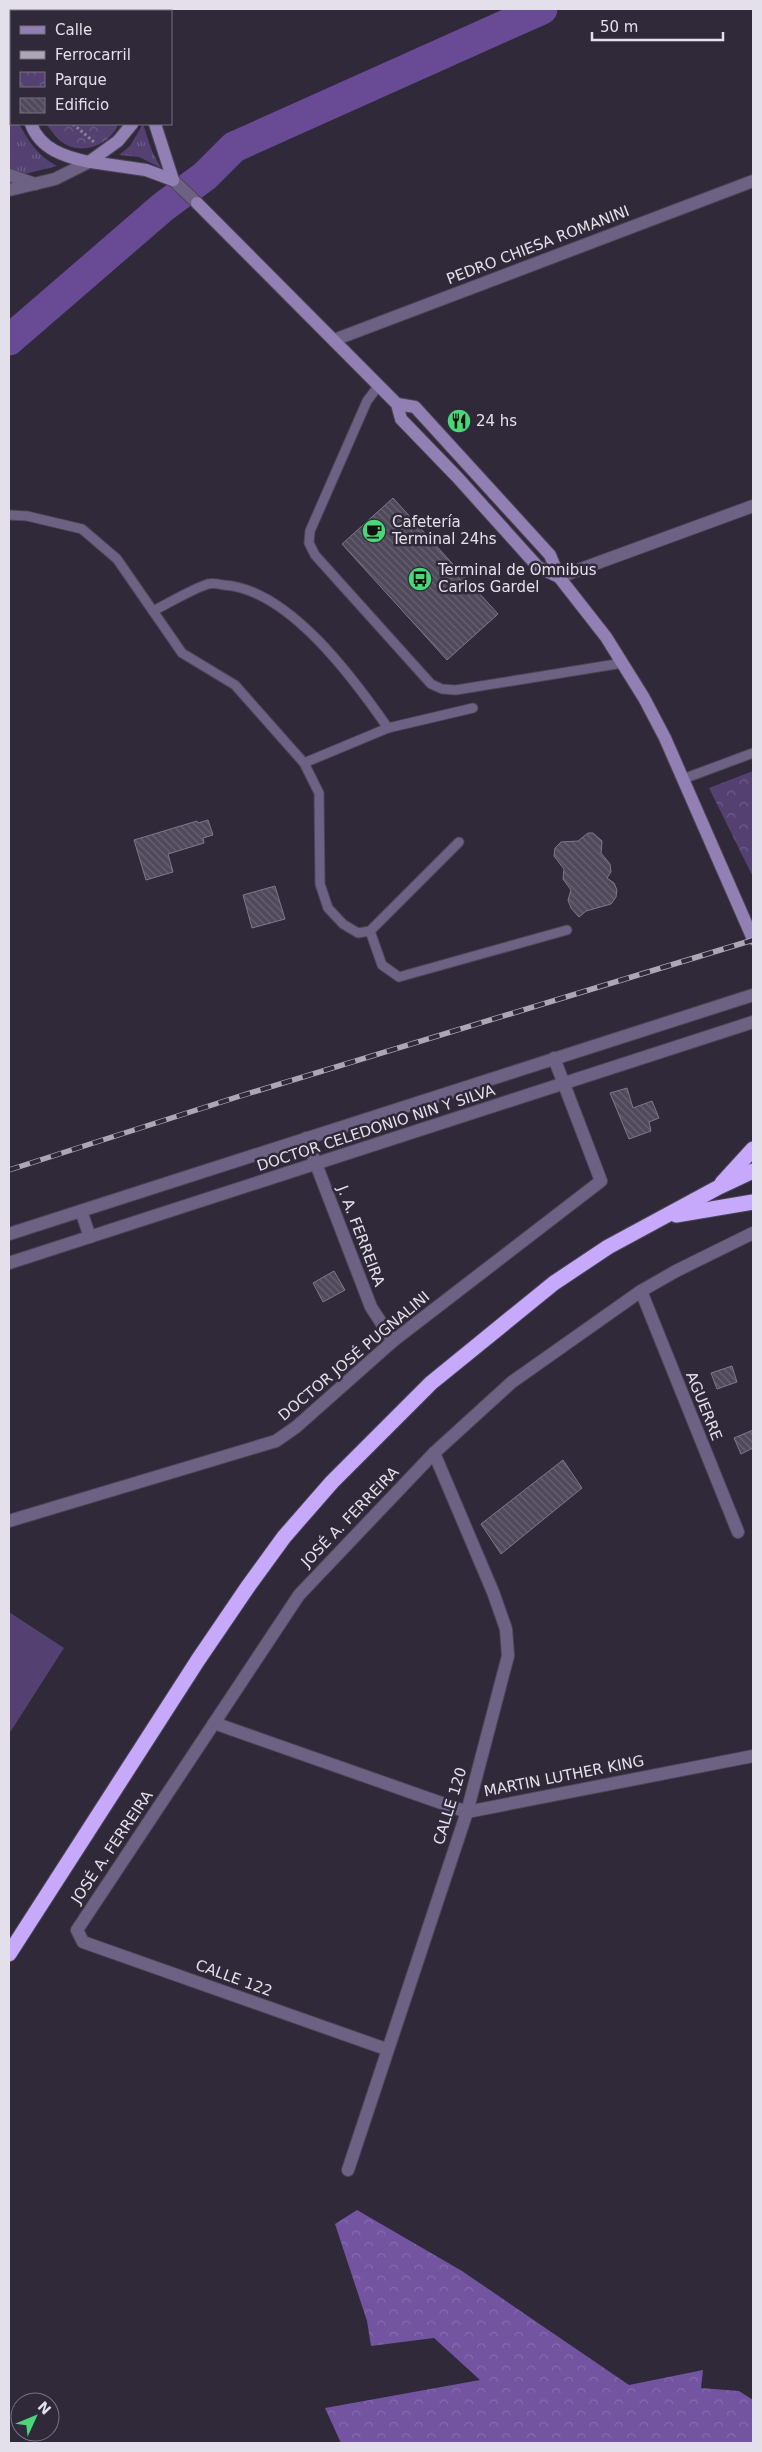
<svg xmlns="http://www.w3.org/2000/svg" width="762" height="2452" font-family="'DejaVu Sans',sans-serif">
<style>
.grass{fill:url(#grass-tufts)}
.forest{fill:url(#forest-crowns)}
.park{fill:url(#park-crowns)}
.pitch{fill:#544171}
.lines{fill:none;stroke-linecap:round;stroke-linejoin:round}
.river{stroke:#684a95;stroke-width:31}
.building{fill:url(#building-back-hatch);stroke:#7f788c}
.lane-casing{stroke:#4c4656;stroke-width:11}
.street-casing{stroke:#4c4656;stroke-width:14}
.secondary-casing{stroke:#4c4656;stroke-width:14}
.highway-casing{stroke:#4c4656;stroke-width:17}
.path{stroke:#888391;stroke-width:3;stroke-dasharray:2.5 2.5;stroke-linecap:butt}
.lane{stroke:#6d6283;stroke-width:9}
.street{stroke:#6d6283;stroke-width:12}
.secondary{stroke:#927fb4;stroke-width:12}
.highway{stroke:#c7a9fc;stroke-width:15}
.rail-casing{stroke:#aca7b4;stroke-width:5.5}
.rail{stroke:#2f293a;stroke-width:4;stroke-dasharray:11;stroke-linecap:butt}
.labels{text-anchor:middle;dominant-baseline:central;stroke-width:5;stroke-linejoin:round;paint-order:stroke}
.street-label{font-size:15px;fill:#e4e0eb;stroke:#2f293a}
.poi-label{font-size:15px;fill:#e4e0eb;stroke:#2f293a;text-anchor:start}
</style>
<defs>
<pattern id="grass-tufts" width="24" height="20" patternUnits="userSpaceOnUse" patternTransform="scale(1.25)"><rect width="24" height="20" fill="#544171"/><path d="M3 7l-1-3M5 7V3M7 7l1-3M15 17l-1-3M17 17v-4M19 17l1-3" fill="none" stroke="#6c5c85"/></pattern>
<pattern id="forest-crowns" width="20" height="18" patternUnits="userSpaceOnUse" patternTransform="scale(1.25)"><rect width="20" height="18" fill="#7254a0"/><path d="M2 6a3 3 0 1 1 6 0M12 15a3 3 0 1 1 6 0" fill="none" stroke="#866cad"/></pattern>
<pattern id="park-crowns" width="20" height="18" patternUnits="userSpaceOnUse" patternTransform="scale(1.25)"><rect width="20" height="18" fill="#544171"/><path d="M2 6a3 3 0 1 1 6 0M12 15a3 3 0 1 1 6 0" fill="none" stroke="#6c5c85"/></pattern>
<pattern id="building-back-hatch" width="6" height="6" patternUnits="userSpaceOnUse" patternTransform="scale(1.25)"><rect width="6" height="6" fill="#4f495b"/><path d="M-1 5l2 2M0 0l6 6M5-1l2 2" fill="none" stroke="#686373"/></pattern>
</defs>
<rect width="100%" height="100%" fill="#2f293a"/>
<!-- grass -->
<g class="grass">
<path d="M12 124H19C29 142 38 156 57 166L25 174 9 169V126Z"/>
<path d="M143 124 152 151 161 168 139 157 119 155 130 146Z"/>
</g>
<!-- forest -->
<path class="forest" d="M357 2210 462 2271 629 2385 703 2370 701 2388 739 2391 753 2400V2443H341L325 2408 480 2380 434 2338 371 2346 367 2321 335 2224Z"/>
<!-- park -->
<g class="park">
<path d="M9 9H68L65 11H11V96L9 101Z"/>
<path d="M46 124H118C110 146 80 156 62 142 56 138 51 130 46 124Z"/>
<path d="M753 771V877L709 788Z"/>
</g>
<!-- pitch -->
<path class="pitch" d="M9 1612 64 1648 9 1734Z"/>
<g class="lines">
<!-- river -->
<path class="river" d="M9 340 163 207 205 176 234 147 542 9"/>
</g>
<!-- building -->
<g class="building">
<path d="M393 498 498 614 447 660 342 544Z"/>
<path d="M208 820 213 835 203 838 204 843 168 854 173 872 146 880 134 840 197 821 198 823Z"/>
<path d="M588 833H593L602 841 601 853 610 864 611 872 607 878 614 883 617 890 616 897 611 904 586 911 579 917 571 908 568 900 571 890 563 879 564 869 554 856 555 848 561 842 578 841Z"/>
<path d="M275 886 285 919 252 928 243 895Z"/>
<path d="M627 1088 633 1108 652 1101 659 1118 649 1122 651 1131 629 1139 610 1093Z"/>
<path d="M334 1271 345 1290 323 1302 313 1283Z"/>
<path d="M732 1366 737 1382 717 1389 711 1373Z"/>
<path d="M753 1430V1448L741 1454 734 1438Z"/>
<path d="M563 1460 582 1488 501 1554 481 1524Z"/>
</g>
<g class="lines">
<!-- lane casing -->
<g class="lane-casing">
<g id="lane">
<path d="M379 385 367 401 310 531 309 543 315 555 431 684 442 689 456 690 623 663"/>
<path d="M9 515 27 516 82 529 117 559 182 653 235 685 304 763 319 793 320 884 328 908 343 924 358 933 370 931 459 842"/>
<path d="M153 611C171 602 190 590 208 584 213 583 219 584 223 585 288 588 354 679 388 728"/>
<path d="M304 763 388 728 473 708"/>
<path d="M683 779 753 753"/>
<path d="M370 931 382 965 399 977 567 930"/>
</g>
</g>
<!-- street casing -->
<g class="street-casing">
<g id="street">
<path d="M9 117 11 115"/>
<path d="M9 175 35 184"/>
<path d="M173 180 197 203"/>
<path d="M9 190 55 179 89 162"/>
<path d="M334 340 753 181"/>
<path d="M559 577 753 506"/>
<path d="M306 1138 371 1307 393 1341"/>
<path d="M81 1211 90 1237"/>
<path d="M9 1234 753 995"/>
<path d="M9 1263 753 1022"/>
<path d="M641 1291 738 1532"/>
<path d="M9 1521 276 1441 296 1427 393 1341 601 1181 554 1058"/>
<path d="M214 1723 467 1812 753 1756"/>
<path d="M386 2049 83 1942 77 1930 299 1595 434 1453 512 1382 641 1291 676 1271 753 1233"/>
<path d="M348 2170 467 1812 508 1656 506 1629 493 1592 434 1453"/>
</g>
</g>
<!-- secondary casing -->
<g class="secondary-casing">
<g id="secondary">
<path d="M80 11 83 9"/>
<path d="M150 11V9"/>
<path d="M31 124C40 149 65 157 89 162L118 141 132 124"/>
<path d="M155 124 173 180"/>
<path d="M91 162 146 170 173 180"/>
<path d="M197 203 397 404 401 419 458 478 538 567 559 577"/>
<path d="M397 404 415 407 550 555 559 577 606 637 644 698 665 738 753 939"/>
</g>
</g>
<!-- highway casing -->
<g class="highway-casing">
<g id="highway">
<path d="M722 1183 753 1149"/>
<path d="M676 1215 753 1202"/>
<path d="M9 1954 198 1660 247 1588 284 1537 332 1482 431 1383 554 1283 608 1247 719 1187 753 1171"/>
</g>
</g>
<!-- path -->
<g class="path">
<path d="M9 68 11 70"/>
<path d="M73 124 94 142"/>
</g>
<!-- lane -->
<use href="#lane" class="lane"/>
<!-- street -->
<use href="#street" class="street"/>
<!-- secondary -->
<use href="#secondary" class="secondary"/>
<!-- highway -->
<use href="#highway" class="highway"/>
<!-- rail casing -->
<g class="rail-casing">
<path id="rail" d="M9 1170 237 1097 753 940"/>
</g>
<!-- rail -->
<use href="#rail" class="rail"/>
</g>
<!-- icons -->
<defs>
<g id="restaurant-disc" transform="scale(1.25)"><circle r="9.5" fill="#49d778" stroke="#2f293a"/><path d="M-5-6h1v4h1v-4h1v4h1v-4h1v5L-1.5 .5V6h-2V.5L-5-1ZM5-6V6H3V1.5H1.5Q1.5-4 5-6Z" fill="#111"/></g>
<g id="cafe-disc" transform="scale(1.25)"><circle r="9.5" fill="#49d778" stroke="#2f293a"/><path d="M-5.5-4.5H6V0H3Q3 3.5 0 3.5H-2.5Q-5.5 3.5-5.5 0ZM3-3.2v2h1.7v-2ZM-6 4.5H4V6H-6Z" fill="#111"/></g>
<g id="bus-disc" transform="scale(1.25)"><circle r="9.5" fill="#49d778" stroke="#2f293a"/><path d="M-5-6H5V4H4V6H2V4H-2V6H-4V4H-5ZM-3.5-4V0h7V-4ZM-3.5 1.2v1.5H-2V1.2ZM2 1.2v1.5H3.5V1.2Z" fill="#111"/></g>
</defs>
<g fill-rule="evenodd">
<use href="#restaurant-disc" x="459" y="421"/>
<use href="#cafe-disc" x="374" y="531"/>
<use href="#bus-disc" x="420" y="579"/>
</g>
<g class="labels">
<!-- street labels -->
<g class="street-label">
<text transform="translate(538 245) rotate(-21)">PEDRO CHIESA ROMANINI</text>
<text transform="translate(376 1128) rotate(-18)">DOCTOR CELEDONIO NIN Y SILVA</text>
<text transform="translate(361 1236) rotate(69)">J. A. FERREIRA</text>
<text transform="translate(354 1356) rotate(-40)">DOCTOR JOSÉ PUGNALINI</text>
<text transform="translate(704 1406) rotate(68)">AGUERRE</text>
<text transform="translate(350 1517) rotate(-46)">JOSÉ A. FERREIRA</text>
<text transform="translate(564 1776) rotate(-11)">MARTIN LUTHER KING</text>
<text transform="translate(450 1806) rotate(-73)">CALLE 120</text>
<text transform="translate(112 1847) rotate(-56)">JOSÉ A. FERREIRA</text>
<text transform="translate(234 1978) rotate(20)">CALLE 122</text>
</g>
<!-- poi labels -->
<g class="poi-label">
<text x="476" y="421">24 hs</text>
<text x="392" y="522">Cafetería<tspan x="392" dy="17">Terminal 24hs</tspan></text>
<text x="438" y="570">Terminal de Omnibus<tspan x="438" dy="17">Carlos Gardel</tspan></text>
</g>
</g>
<!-- border -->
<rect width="762" height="2452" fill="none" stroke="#e4e0eb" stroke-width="20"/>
<!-- legend -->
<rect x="10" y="10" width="162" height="115" fill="#2f293a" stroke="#777281"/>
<rect x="20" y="26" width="25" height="8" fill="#927fb4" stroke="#777281"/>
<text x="55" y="35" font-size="15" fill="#e4e0eb">Calle</text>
<rect x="20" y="51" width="25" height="8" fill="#aca7b4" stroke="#777281"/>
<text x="55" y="60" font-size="15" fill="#e4e0eb">Ferrocarril</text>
<rect x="20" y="72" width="25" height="15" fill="url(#park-crowns)" stroke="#777281"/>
<text x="55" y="85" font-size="15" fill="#e4e0eb">Parque</text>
<rect x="20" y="98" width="25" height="15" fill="url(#building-back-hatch)" stroke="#777281"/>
<text x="55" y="110" font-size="15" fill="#e4e0eb">Edificio</text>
<!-- north arrow -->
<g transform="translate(35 2417) rotate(46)"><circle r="24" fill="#2f293a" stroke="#777281"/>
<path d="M0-4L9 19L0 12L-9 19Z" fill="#49d778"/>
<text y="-8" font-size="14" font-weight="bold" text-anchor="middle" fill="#e4e0eb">N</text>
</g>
<!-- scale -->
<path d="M592 32v8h131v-8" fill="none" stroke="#e4e0eb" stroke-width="2.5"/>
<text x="600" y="32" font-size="15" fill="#e4e0eb" stroke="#2f293a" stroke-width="4" paint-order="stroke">50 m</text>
</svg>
